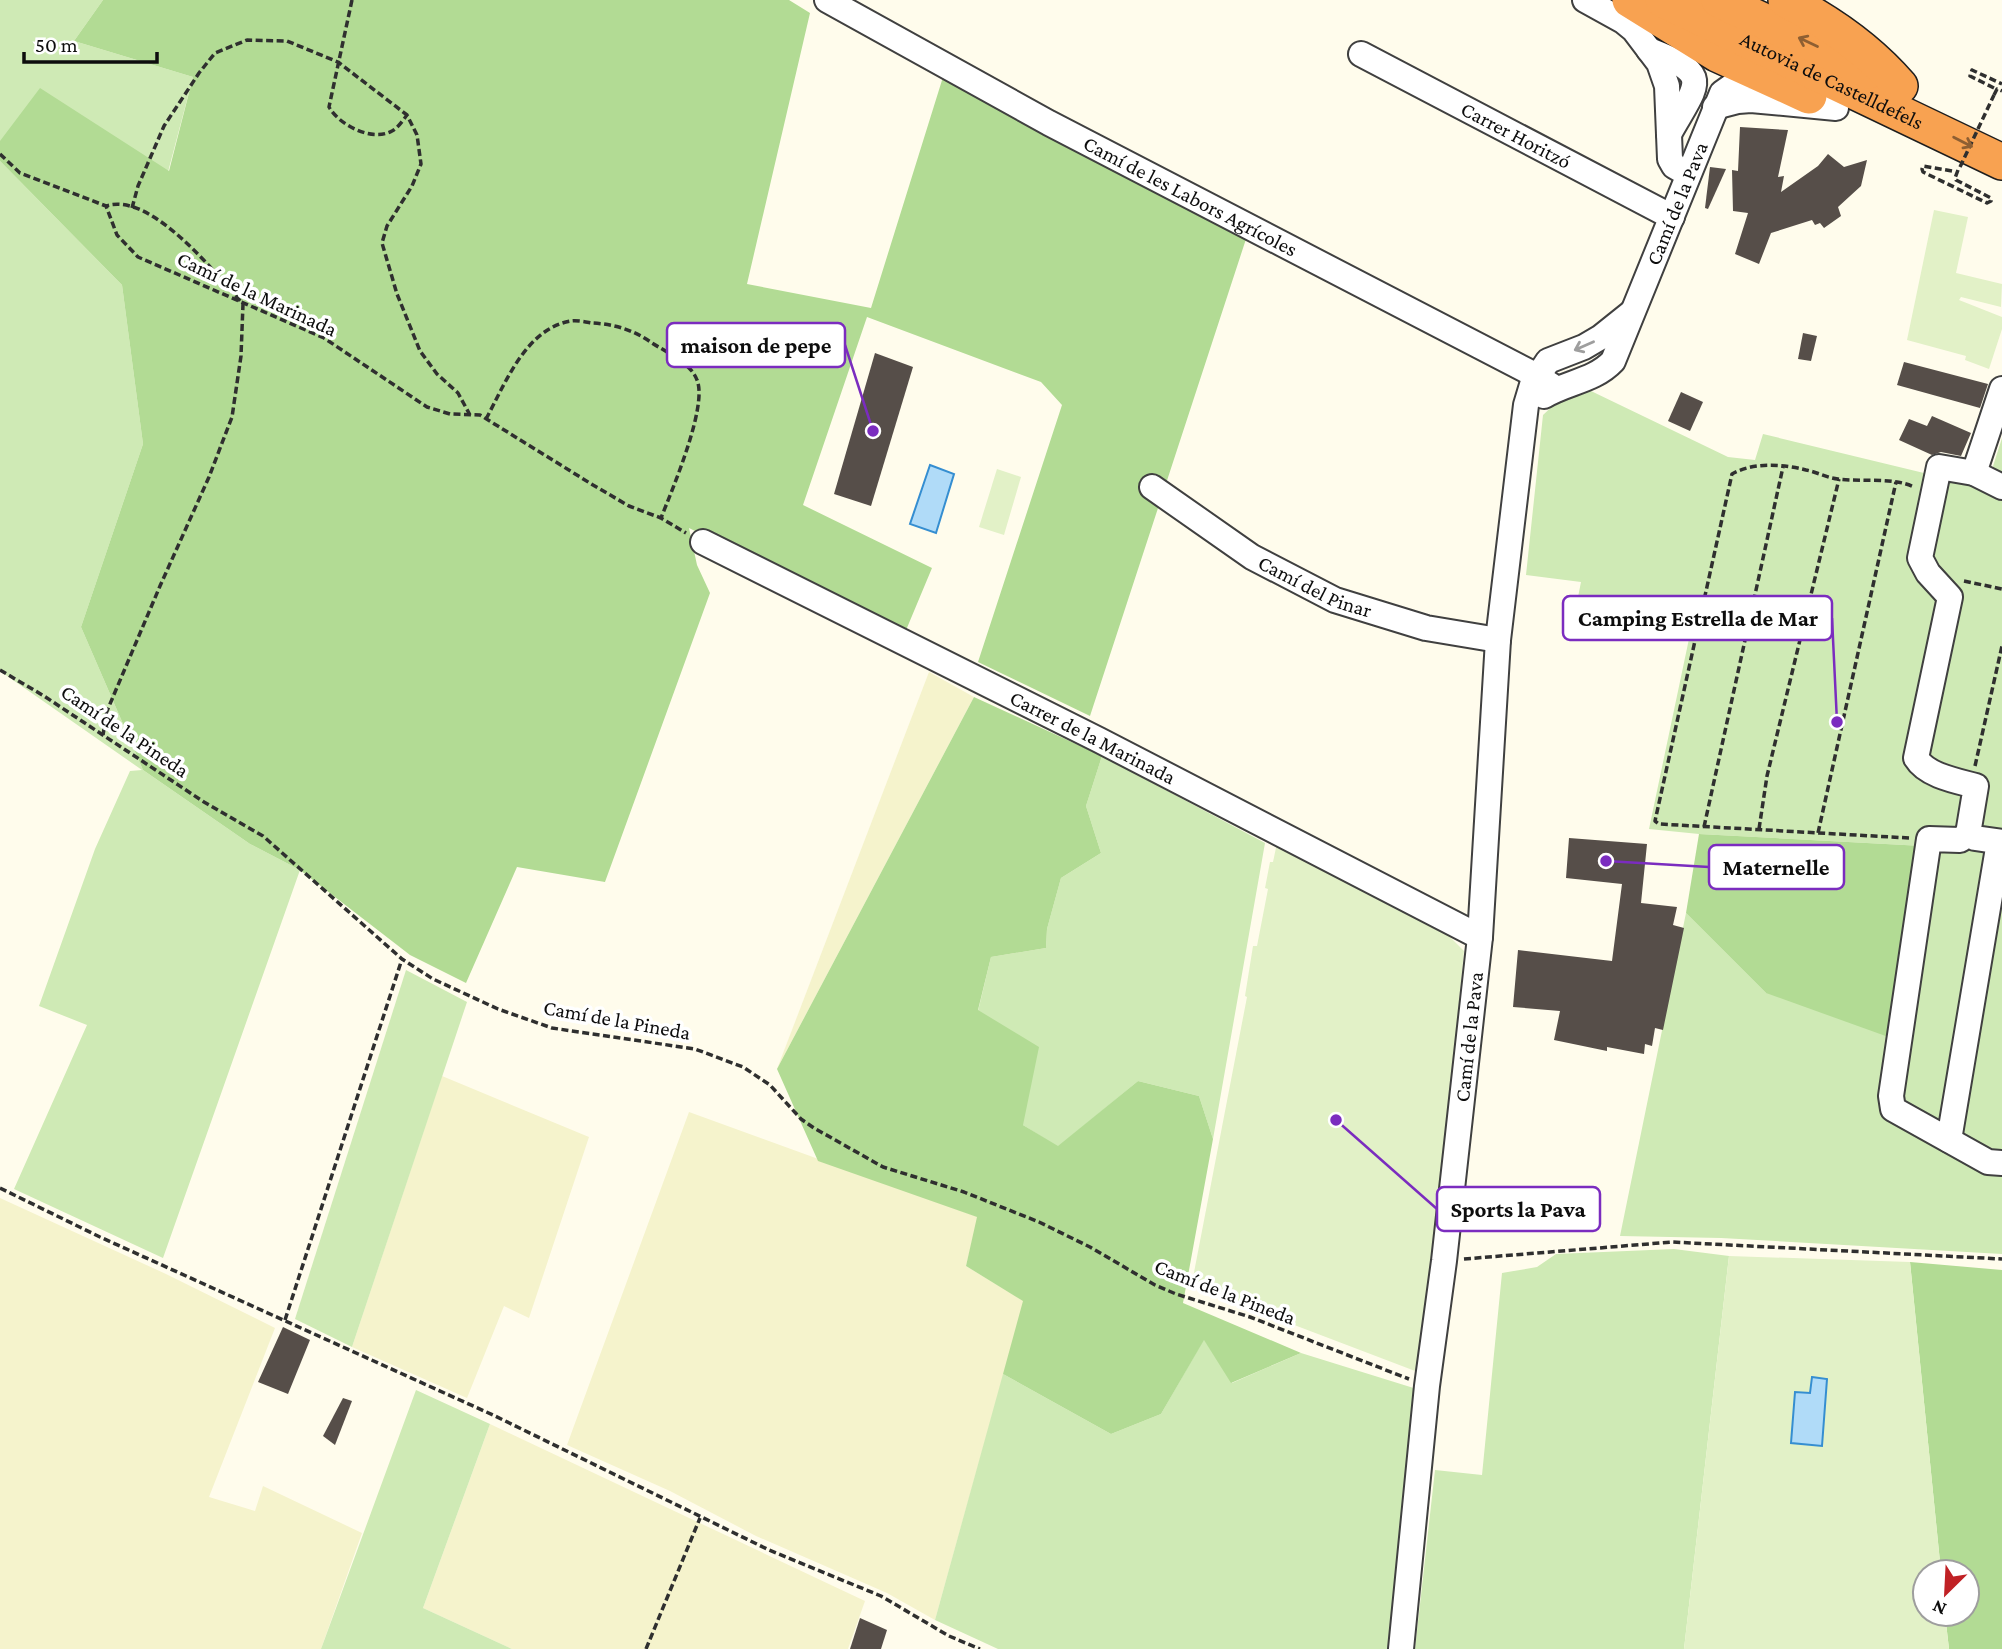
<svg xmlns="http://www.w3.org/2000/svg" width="2002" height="1649" font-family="'Crimson Pro',serif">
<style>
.farmland{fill:#f5f3cc}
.green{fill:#cfeab5}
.forest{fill:#b2db94}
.pitch{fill:#e2f1c7}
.water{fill:#b0dbf8;stroke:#358ed1;stroke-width:2}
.building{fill:#564e49}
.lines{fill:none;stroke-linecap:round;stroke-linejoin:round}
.minor-casing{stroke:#404040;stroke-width:28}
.highway-casing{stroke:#1e1e1e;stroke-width:38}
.path{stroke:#2f2f2f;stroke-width:3.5;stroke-dasharray:7 3.5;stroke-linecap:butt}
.minor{stroke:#fff;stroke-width:24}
.highway{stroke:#f8a251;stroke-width:35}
.path-bridge{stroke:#2f2f2f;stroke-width:3.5;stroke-dasharray:7 3.5;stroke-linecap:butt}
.oneway{stroke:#8e5f32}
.oneway2{stroke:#9e9e9e}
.labels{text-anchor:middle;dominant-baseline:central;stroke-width:7;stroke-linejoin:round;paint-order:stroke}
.street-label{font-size:21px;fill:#0d0d0d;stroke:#fff}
.leader{fill:none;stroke:#7b2cbf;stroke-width:2.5}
.callout-dot{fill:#7b2cbf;stroke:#fff;stroke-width:2.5}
.callout{fill:#fff;stroke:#7b2cbf;stroke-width:2.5}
.callout-label{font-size:23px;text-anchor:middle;font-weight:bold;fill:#0d0d0d}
</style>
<rect width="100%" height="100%" fill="#fffcec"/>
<!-- farmland -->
<g class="farmland">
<path d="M929 672 974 697 777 1069Z"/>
<path d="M442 1076 589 1137 529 1318 504 1306 467 1398 352 1347Z"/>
<path d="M689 1112 978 1217 966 1266 1024 1301 935 1620 887 1593 756 1536 670 1491 567 1445Z"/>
<path d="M0 1198 166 1274 275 1328 209 1497 255 1511 263 1486 362 1533 321 1649H0Z"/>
<path d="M490 1424 865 1601 848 1649H512L423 1608Z"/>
</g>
<!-- green -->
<g class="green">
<path d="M0 0H103L74 41 193 77 168 172 0 144Z"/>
<path d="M0 161 122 285 143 444 81 627 143 770 250 844 300 870 163 1258 14 1189 87 1025 39 1006 95 849 130 771 142 770 0 671Z"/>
<path d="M1591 391 1728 457 1755 460 1763 434 1986 488 2002 438V1254L1721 1238 1620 1236 1686 913 1766 993 1923 846 1699 834 1649 829 1694 615 1578 597 1581 582 1526 575 1543 415 1559 400Z"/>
<path d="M1102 756 1265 843 1213 1139 1199 1096 1138 1081 1058 1147 1023 1125 978 1011 991 957 1046 948 1047 929 1061 878 1101 853 1086 806Z"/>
<path d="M406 970 467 1002 352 1347 295 1319Z"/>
<path d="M1674 1249 1729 1256 1684 1649H1415L1435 1470 1482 1475 1502 1273 1537 1267 1556 1254Z"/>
<path d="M1204 1339 1232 1383 1301 1353 1420 1390 1396 1649H998L935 1620 1003 1374 1111 1434 1161 1414Z"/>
<path d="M416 1390 490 1424 423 1608 512 1649H321Z"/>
</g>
<!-- forest -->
<g class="forest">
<path d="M103 0H789L810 13 747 284 871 308 943 77 1246 239 1090 716 978 662 1062 405 1041 382 867 317 803 505 932 568 904 635 689 528 697 565 710 593 605 882 517 867 466 983 410 955 300 870 250 844 143 770 81 627 143 444 122 285 0 161V141L40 88 169 171 193 77 74 41Z"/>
<path d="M974 697 1102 756 1086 806 1101 853 1061 878 1047 929 1046 948 991 957 978 1010 1039 1047 1023 1125 1058 1146 1138 1081 1199 1096 1213 1139 1183 1303 1301 1353 1231 1383 1204 1340 1161 1414 1111 1434 1003 1374 1023 1301 966 1266 977 1217 818 1161 777 1069Z"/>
<path d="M1699 834 1923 846 1894 1039 1766 993 1686 913Z"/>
<path d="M1910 1262 2002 1270V1649H1949L1945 1614H1967V1572H1941Z"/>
</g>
<!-- pitch -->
<g class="pitch">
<path d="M1934 210 1968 217 1956 273 2002 284 2001 307 1961 297 1959 300 2002 317V329L1989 369 1965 360 1966 356 1907 340Z"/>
<path d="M997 469 1021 477 1004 535 979 527Z"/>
<path d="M1277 843 1445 932 1464 951 1423 1374 1221 1297 1191 1288 1247 997 1245 996 1253 946H1257L1268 889 1265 888 1270 862H1273Z"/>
<path d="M1729 1256 1910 1262 1941 1572H1925V1614H1945L1949 1649H1684Z"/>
</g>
<!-- water -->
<g class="water">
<path d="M930 465 954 474 936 533 910 524Z"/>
<path d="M1812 1377 1827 1379 1822 1446 1791 1443 1795 1392 1810 1393Z"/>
</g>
<!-- building -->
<g class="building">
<path d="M1740 127 1788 130 1778 177 1784 176 1781 192 1818 166 1828 154 1844 167 1867 160 1861 186 1838 207 1841 216 1824 228 1820 223 1815 225 1812 220 1771 233 1759 264 1735 254 1748 213 1733 211 1732 170 1738 171Z"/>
<path d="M1710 167 1726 169 1708 209 1705 208Z"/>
<path d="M1803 333 1817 336 1811 361 1798 359Z"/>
<path d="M875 353 913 367 871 506 834 494Z"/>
<path d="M1904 362 1988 384 1980 408 1897 385Z"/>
<path d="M1681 392 1703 402 1690 431 1668 421Z"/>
<path d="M1932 416 1971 433 1961 456 1941 452 1932 455 1899 440 1909 419 1927 426Z"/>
<path d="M1569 838 1647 844 1641 903 1677 907 1673 925 1684 928 1663 1030 1655 1028 1652 1046 1645 1044 1644 1054 1607 1047V1051L1554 1040 1560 1011 1513 1007 1518 950 1612 961 1622 884 1566 878Z"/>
<path d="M283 1327 310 1340 288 1394 258 1382Z"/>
<path d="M343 1398 352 1401 335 1445 323 1436Z"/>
<path d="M860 1618 887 1630 881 1649H850Z"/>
</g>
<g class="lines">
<!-- minor casing -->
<g class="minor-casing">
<g id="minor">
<path id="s1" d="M827 0 1049 123 1537 376 1557 389"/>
<path d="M1585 0 1623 21 1634 30 1659 63 1667 86 1670 159 1674 166 1688 174"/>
<path d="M1649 50C1714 75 1698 82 1669 134"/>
<path id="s2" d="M1361 54 1672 217"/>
<path d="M1715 107 1738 101 1751 100 1836 108"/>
<path id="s3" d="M1544 396C1567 382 1594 381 1613 361L1722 93 1753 71"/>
<path d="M1974 473 2002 389"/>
<path id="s4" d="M1152 487 1252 557 1335 600 1426 628 1498 640"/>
<path d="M2002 487 1974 473 1939 467 1920 558 1928 573 1950 597 1916 758C1927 776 1957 781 1976 786L1968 834 1975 838 2002 842"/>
<path id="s5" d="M703 542 1099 740 1480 937"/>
<path d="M1968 834 1960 840 1929 839 1891 1096 1893 1109 1988 1162 2002 1163"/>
<path d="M1949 1140 1999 842"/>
<path id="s6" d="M1401 1649 1427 1386 1444 1261 1480 937 1498 640 1526 405 1532 385 1548 361 1584 347 1601 337 1631 313"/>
</g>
</g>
<!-- highway casing -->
<g class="highway-casing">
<g id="highway">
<path d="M1630 0 1717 54 1809 96"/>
<path id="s7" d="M1663 0 2002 162"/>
<path d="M1719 0 1869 71"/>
<path d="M1786 0C1829 22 1868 49 1900 86"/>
</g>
</g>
<!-- path -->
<g class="path">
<path d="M352 0 329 107C339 125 372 142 392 131 398 128 403 120 407 115"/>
<path d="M1994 88 1970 76 1972 70 2002 84"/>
<path d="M1994 95 1997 89 2002 91"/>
<path d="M0 154 20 173 106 206 117 235 138 257 324 338 427 407 450 414 480 415 593 485 629 506 661 518 686 533"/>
<path d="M1952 171 1923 166 1922 169 1923 172 1987 203 1991 201V198L1956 180 1955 178 1958 170"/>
<path d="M132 208 138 186 164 126 199 73 215 53 247 40 287 41 338 62 407 115 417 135 421 164 412 186 387 226 382 243 397 294 420 351 437 374 458 393 470 415"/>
<path d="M486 419C505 384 526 328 571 321 577 320 586 322 592 323 614 324 634 330 652 343 666 352 691 363 697 380 708 406 672 490 661 518"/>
<path d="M1964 581 2002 589"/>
<path d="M0 670 44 696 204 802 263 836 402 959 433 979 498 1009 552 1028 695 1049 743 1067 770 1085 801 1119 814 1128 883 1167 964 1192 1039 1222 1090 1247 1155 1285 1176 1294 1250 1317 1409 1379"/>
<path d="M103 735 107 711 160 586 209 477 232 417 241 356 243 304C216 274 151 191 106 206"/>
<path d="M1975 766 2002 646"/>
<path d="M1704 827 1783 467"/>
<path d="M1759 829 1767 776 1839 479"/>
<path d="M1818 833 1896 482"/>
<path d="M1909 838 1659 824 1655 821 1732 474C1753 462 1783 464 1806 470 1817 472 1827 478 1838 479 1861 482 1894 477 1914 487"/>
<path d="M0 1188 100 1237 493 1415 769 1550 881 1596 949 1636 980 1649"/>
<path d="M1464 1259 1672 1242 2002 1259"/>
<path d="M285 1320 402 959"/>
<path d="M646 1649 700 1518"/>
</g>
<!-- minor -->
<use href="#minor" class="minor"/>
<!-- highway -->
<use href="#highway" class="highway"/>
<!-- path-bridge -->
<path class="path-bridge" d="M1960 167 1994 95"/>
</g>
<!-- one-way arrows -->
<defs><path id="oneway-shaft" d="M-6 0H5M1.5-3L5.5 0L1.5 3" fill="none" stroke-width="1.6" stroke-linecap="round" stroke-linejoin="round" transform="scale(1.75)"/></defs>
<g class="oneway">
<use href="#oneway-shaft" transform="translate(1808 42) rotate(-155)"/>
<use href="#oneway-shaft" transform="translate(1963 142) rotate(27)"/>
</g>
<use class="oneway2" href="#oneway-shaft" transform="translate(1584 346) rotate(156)"/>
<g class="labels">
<!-- street labels -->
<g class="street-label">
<text stroke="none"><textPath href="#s7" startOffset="187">Autovia de Castelldefels</textPath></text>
<text stroke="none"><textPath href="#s2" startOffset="175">Carrer Horitzó</textPath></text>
<text stroke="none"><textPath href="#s1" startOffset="413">Camí de les Labors Agrícoles</textPath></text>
<text stroke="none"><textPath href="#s3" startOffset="248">Camí de la Pava</textPath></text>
<text transform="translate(257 294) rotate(25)">Camí de la Marinada</text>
<text stroke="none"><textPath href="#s4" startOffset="192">Camí del Pinar</textPath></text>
<text transform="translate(125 731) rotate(34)">Camí de la Pineda</text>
<text stroke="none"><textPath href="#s5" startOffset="436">Carrer de la Marinada</textPath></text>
<text transform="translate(617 1020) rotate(10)">Camí de la Pineda</text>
<text stroke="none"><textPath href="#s6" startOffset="616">Camí de la Pava</textPath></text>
<text transform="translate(1225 1292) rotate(21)">Camí de la Pineda</text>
</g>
</g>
<!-- callouts -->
<path class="leader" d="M873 431L845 345M1837 722L1832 618M1606 861L1709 867M1336 1120L1437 1209"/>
<g class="callout-dot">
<circle cx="873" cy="431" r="7"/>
<circle cx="1837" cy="722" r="7"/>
<circle cx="1606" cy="861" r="7"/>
<circle cx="1336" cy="1120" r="7"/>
</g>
<g class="callout">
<rect x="667" y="323" width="178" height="44" rx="7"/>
<rect x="1563" y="596" width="269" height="44" rx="7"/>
<rect x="1709" y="845" width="135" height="44" rx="7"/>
<rect x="1437" y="1187" width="163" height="44" rx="7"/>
</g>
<g class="callout-label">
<text x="756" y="353">maison de pepe</text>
<text x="1698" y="626">Camping Estrella de Mar</text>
<text x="1776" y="875">Maternelle</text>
<text x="1518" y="1217">Sports la Pava</text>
</g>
<!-- north arrow -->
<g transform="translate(1946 1593) rotate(204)"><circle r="33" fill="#ffffff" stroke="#9e9e9e" stroke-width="2"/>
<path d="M0-5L12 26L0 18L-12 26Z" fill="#c02125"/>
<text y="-10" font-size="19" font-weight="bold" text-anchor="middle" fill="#0d0d0d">N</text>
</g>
<!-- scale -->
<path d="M24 52v10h133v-10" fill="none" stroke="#0d0d0d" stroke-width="3.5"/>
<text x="35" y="52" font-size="21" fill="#0d0d0d" stroke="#ffffff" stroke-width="5" paint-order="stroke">50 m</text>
</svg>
